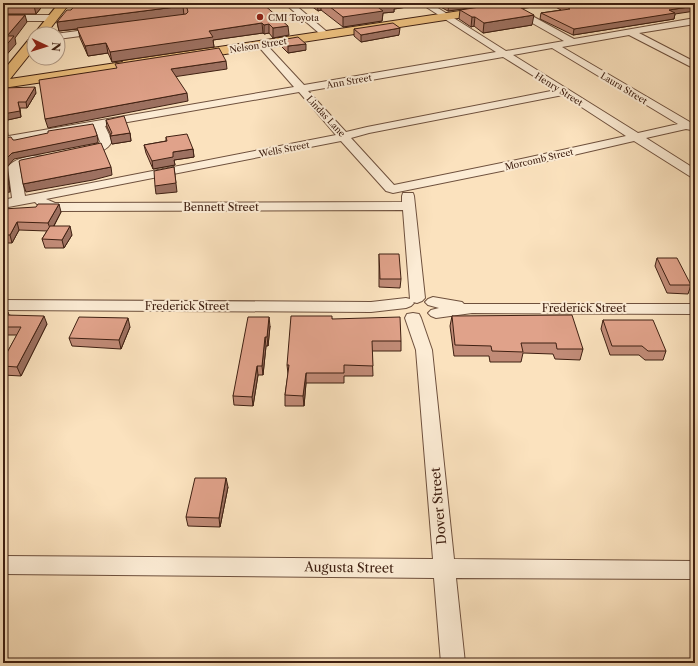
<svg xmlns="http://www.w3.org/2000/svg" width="698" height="666" font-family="'Libre Caslon Text',serif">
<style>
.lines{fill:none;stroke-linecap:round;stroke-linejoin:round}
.minor-casing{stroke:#6e503d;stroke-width:2}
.major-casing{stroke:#3f2012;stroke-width:2}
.minor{fill:#fcecd5;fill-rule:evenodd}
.major{fill:#eec17f;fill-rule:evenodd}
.wall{fill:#c18b77;stroke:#3f2012}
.shaded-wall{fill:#9d7161;stroke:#3f2012}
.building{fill:#e0a28a;stroke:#3f2012}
.poi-dot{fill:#8f2418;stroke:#fcecd5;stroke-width:1.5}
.labels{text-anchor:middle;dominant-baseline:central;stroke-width:4;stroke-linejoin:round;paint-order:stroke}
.far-poi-label{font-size:9px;fill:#3f2012;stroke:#fcecd5;text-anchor:start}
.far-street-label{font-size:9px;fill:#3f2012;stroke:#fcecd5}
.street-label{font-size:11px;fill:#3f2012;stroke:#fcecd5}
.near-street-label{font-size:13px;fill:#3f2012;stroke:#fcecd5}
</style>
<rect width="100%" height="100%" fill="#fbe2be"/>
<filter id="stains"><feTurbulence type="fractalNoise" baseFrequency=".005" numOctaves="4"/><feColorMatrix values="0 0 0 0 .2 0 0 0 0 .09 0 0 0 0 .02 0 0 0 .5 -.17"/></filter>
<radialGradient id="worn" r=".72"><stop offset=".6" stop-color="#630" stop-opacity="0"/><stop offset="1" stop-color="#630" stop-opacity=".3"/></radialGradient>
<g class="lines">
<!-- minor casing -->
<g class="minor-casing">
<g id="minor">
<path d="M284 3H293L326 31 325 33H319Z"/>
<path d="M420 3H430L506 51 564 41 511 11 510 9 511 7 514 6 574 39 695 18V24L639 33 695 62V69L629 35 562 47 695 125V129L691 130 686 129 646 138 695 169V178L691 177 634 141 526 166 393 193 386 191 341 141 46 199 55 203 402 202V196L403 193H413L414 196 425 298 422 301 417 303 413 302 414 303 411 306 406 308 371 312 3 310V300L371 302 406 298 410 299 403 210 55 211 42 209 35 202 3 208V200L12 198 8 167C14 158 34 154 44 156L46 159 44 162 23 166 20 168 25 196 336 135 299 92 105 126 112 141C108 152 90 156 79 153L77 151 79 149 94 146 100 142 95 128 3 143V137L294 87 259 47 257 45 262 42 265 43 304 85 496 52ZM552 48 678 124 638 133 513 55ZM503 57 556 90 367 127 346 132 308 91ZM563 95 626 136 526 158 394 185 351 138 369 133Z"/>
<path d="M3 15H53L57 18 53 21H3Z"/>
<path d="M100 28 104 31 103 33 58 39V34H55Z"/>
<path d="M433 297 462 302 464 304H695V314L472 313 436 318 431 316 428 313 431 310 439 308 428 305 425 302 428 299Z"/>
<path d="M413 313 419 314 421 318 432 350 454 559 695 561V579L456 578 465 663H441L434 578 3 574V556L433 559 416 350 405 318 407 314Z"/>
</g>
</g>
<!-- major casing -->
<g class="major-casing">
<g id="major">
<path d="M59 3H70L46 34H34Z"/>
<path d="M514 3H541L536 6 193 59 189 58 187 55 149 61 150 63 149 66 144 67 3 88V71L30 38 34 37V49L10 79 123 62 122 60 124 57 128 56 206 44 210 45 212 48Z"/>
</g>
</g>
<!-- minor -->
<use href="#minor" class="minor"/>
<!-- major -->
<use href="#major" class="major"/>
</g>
<!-- wall -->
<g class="wall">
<path d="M3 3H45L36 14H3Z"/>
<path d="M262 3 289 35 273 38 269 33 264 34 263 33 213 40 214 47 112 62 108 53 88 56 80 38 78 29 59 31 57 22 71 10Z"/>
<path d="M307 3H420V5L394 9V12L383 13 382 21 343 27 321 10 318 11Z"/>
<path d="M433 3H500L448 11Z"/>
<path d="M550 3H616L675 14 674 19 573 35 540 19 541 13 561 10 550 4Z"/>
<path d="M460 10 532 25 483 33 474 26 471 27 459 19Z"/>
<path d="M354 29 399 35 361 42 354 36Z"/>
<path d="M281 40 306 50 288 53 282 47Z"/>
<path d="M3 88 36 93 27 108H20L21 117 3 121Z"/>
<path d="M106 120 130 133 131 141 112 144 111 135 107 127Z"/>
<path d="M166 137 193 149 194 157 174 160 175 165 153 169 146 153 144 145 166 141Z"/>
<path d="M3 209 61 212 54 226 72 235 64 248H45L42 239 47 231 19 230 12 243H3Z"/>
<path d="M379 254 401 279 400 288 379 287Z"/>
<path d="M657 258 691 285 688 294 667 293 655 266Z"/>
<path d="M3 312H8L9 315 47 324 21 376 3 375V360L17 335H3Z"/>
<path d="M452 316 583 349 580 360 555 359 553 354 523 353 521 362H490L489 356H454L450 326Z"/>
<path d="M332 319 401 341V351H372L373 376H344V383H306L304 406H285V395L288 374 287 365Z"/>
<path d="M603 320 666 351 663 360H645L639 355H610L601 329Z"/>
<path d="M270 326 268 346H266L263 375H258L253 406 234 405 233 396Z"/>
<path d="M130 327 121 349 72 346 69 338Z"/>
<path d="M228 487 220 527 188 526 186 517Z"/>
</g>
<!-- shaded-wall -->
<g class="shaded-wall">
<path d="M37 3H45L36 14 34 6Z"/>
<path d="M317 3H321V10L318 11Z"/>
<path d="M387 3H420V5L394 9V12L383 13 382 21 343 27V17L375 5Z"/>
<path d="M449 3H500V4L448 11Z"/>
<path d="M183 6 184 16 59 31 57 22Z"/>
<path d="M695 6V11L675 14 674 19 573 35 574 29 669 10Z"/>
<path d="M25 15 27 22 15 38 16 44 3 59V49L7 36Z"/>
<path d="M534 15 532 25 483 33 484 23Z"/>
<path d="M472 17H475L474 26 471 27Z"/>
<path d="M262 23 263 33 213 40 214 47 112 62 110 52 209 31Z"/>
<path d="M269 24V33L264 34V25Z"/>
<path d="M288 26 289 35 273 38V28Z"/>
<path d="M400 28 399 35 361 42V35Z"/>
<path d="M106 43 108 53 88 56 85 46Z"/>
<path d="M306 44V50L288 53V46Z"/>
<path d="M226 61 227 69 173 77 171 69Z"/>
<path d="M35 87 36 93 27 108 26 102Z"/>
<path d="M187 93 188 101 48 128 45 119Z"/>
<path d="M18 102 21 117 3 121V114Z"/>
<path d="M7 128 8 135 3 136V129Z"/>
<path d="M130 133 131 141 112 144 110 136Z"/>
<path d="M97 135 98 141 97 143 14 159 7 167 10 192 3 193 4 161 12 153Z"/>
<path d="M193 149 194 157 174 160 175 165 153 169 152 161 173 152Z"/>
<path d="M111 167 112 175 93 180 26 192 23 184Z"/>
<path d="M174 167 177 192 156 194 155 186Z"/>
<path d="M59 204 61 212 51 231 48 223Z"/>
<path d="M17 222 19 230 12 243 10 235Z"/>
<path d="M70 226 72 235 64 248 62 240Z"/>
<path d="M44 316 47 324 21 376 17 367Z"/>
<path d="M269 317 270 326 268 346 267 337Z"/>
<path d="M128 318 130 327 121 349 119 340Z"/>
<path d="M265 337 266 346 263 375 262 366Z"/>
<path d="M257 366 258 375 253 406 252 397Z"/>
<path d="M306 373V383L304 406 303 396Z"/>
<path d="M226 478 228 487 220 527 219 518Z"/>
</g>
<!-- building -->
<g class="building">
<path d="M3 3H37L34 6H3Z"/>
<path d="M77 3H262L288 26 273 28 269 24 264 25 262 23 209 31 213 37 110 52 106 43 85 46 77 28 186 14 188 12 187 8 183 6 57 22 67 10H71Z"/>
<path d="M325 3H387L375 5 383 11 343 17Z"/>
<path d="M506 3H512L534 15 484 23 475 17H472L460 10Z"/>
<path d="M560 3H616L617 4 621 3H695V6L669 10 675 13 574 29 541 13 570 9Z"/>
<path d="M3 15H25L7 36H14L3 49Z"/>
<path d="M393 23 400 28 361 35 354 29Z"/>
<path d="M298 37 306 44 288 46 281 40Z"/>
<path d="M219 48 226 61 171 69 187 93 45 119 39 80 117 68 115 64Z"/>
<path d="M35 87 26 102H18L20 111 3 114V88Z"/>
<path d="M124 116 130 133 110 136 112 133 106 120Z"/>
<path d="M3 122 7 128 3 129Z"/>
<path d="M93 124 97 135 96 136 12 153 4 161 8 185 3 186V138L11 137 13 140H15L48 133V131Z"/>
<path d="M187 134 193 149 173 152V157L152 161 144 145 167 141 166 137Z"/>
<path d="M101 143 111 167 23 184 19 161 21 160Z"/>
<path d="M174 167 176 183 155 186 154 171Z"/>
<path d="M38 204H59L48 223 17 222 10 235H3V209L36 207Z"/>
<path d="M50 226H70L62 240 42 239Z"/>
<path d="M379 254H399L401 279H380Z"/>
<path d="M657 258H677L691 285H670Z"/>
<path d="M3 312H8L6 315 44 316 17 367 3 366V360L21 327H3Z"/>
<path d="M572 315 583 349H557L556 343H521L523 352 492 351 491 346 455 345 452 316Z"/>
<path d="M291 316H332V319L400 317 401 341H372L373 366 344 365V373H306L303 396 285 395 289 365H287Z"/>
<path d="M79 317 128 318 119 340 69 338Z"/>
<path d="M248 317H269L267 337H265L262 366H257L252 397 233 396Z"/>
<path d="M603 320H653L666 351H648L642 346H612Z"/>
<path d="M195 478H226L219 518 186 517Z"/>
</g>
<!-- markers -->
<circle class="poi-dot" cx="260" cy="17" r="4"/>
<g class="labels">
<!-- far-poi labels -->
<g class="far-poi-label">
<text x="268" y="17">CMI Toyota</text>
</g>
<!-- far-street labels -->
<g class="far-street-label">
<text transform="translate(258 45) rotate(-9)">Nelson Street</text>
<text transform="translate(349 81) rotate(-10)">Ann Street</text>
<text transform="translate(624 88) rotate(31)">Laura Street</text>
<text transform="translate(559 89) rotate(32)">Henry Street</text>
<text transform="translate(326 116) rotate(47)">Lindas Lane</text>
<text transform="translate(284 149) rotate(-11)">Wells Street</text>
<text transform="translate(539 159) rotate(-13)">Morcomb Street</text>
</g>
<!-- street labels -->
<g class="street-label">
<text x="221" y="207">Bennett Street</text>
<text x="187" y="306">Frederick Street</text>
<text x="584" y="308">Frederick Street</text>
</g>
<!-- near-street labels -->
<g class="near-street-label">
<text transform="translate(438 506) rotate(-95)">Dover Street</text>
<text transform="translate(349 567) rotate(1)">Augusta Street</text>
</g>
</g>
<!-- margin -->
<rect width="698" height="666" fill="none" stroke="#fbe2be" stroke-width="16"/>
<rect x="4" y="4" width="690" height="658" fill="none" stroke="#3f2012" stroke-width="2"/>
<rect x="8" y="8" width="682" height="650" fill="none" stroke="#3f2012"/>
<!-- north arrow -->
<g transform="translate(46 46) rotate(94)"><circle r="19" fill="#fcecd5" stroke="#b09a87"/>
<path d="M0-3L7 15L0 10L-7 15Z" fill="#8f2418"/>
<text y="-6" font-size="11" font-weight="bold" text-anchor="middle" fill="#3f2012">N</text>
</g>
<rect width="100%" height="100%" filter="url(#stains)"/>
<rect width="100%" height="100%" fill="url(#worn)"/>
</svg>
